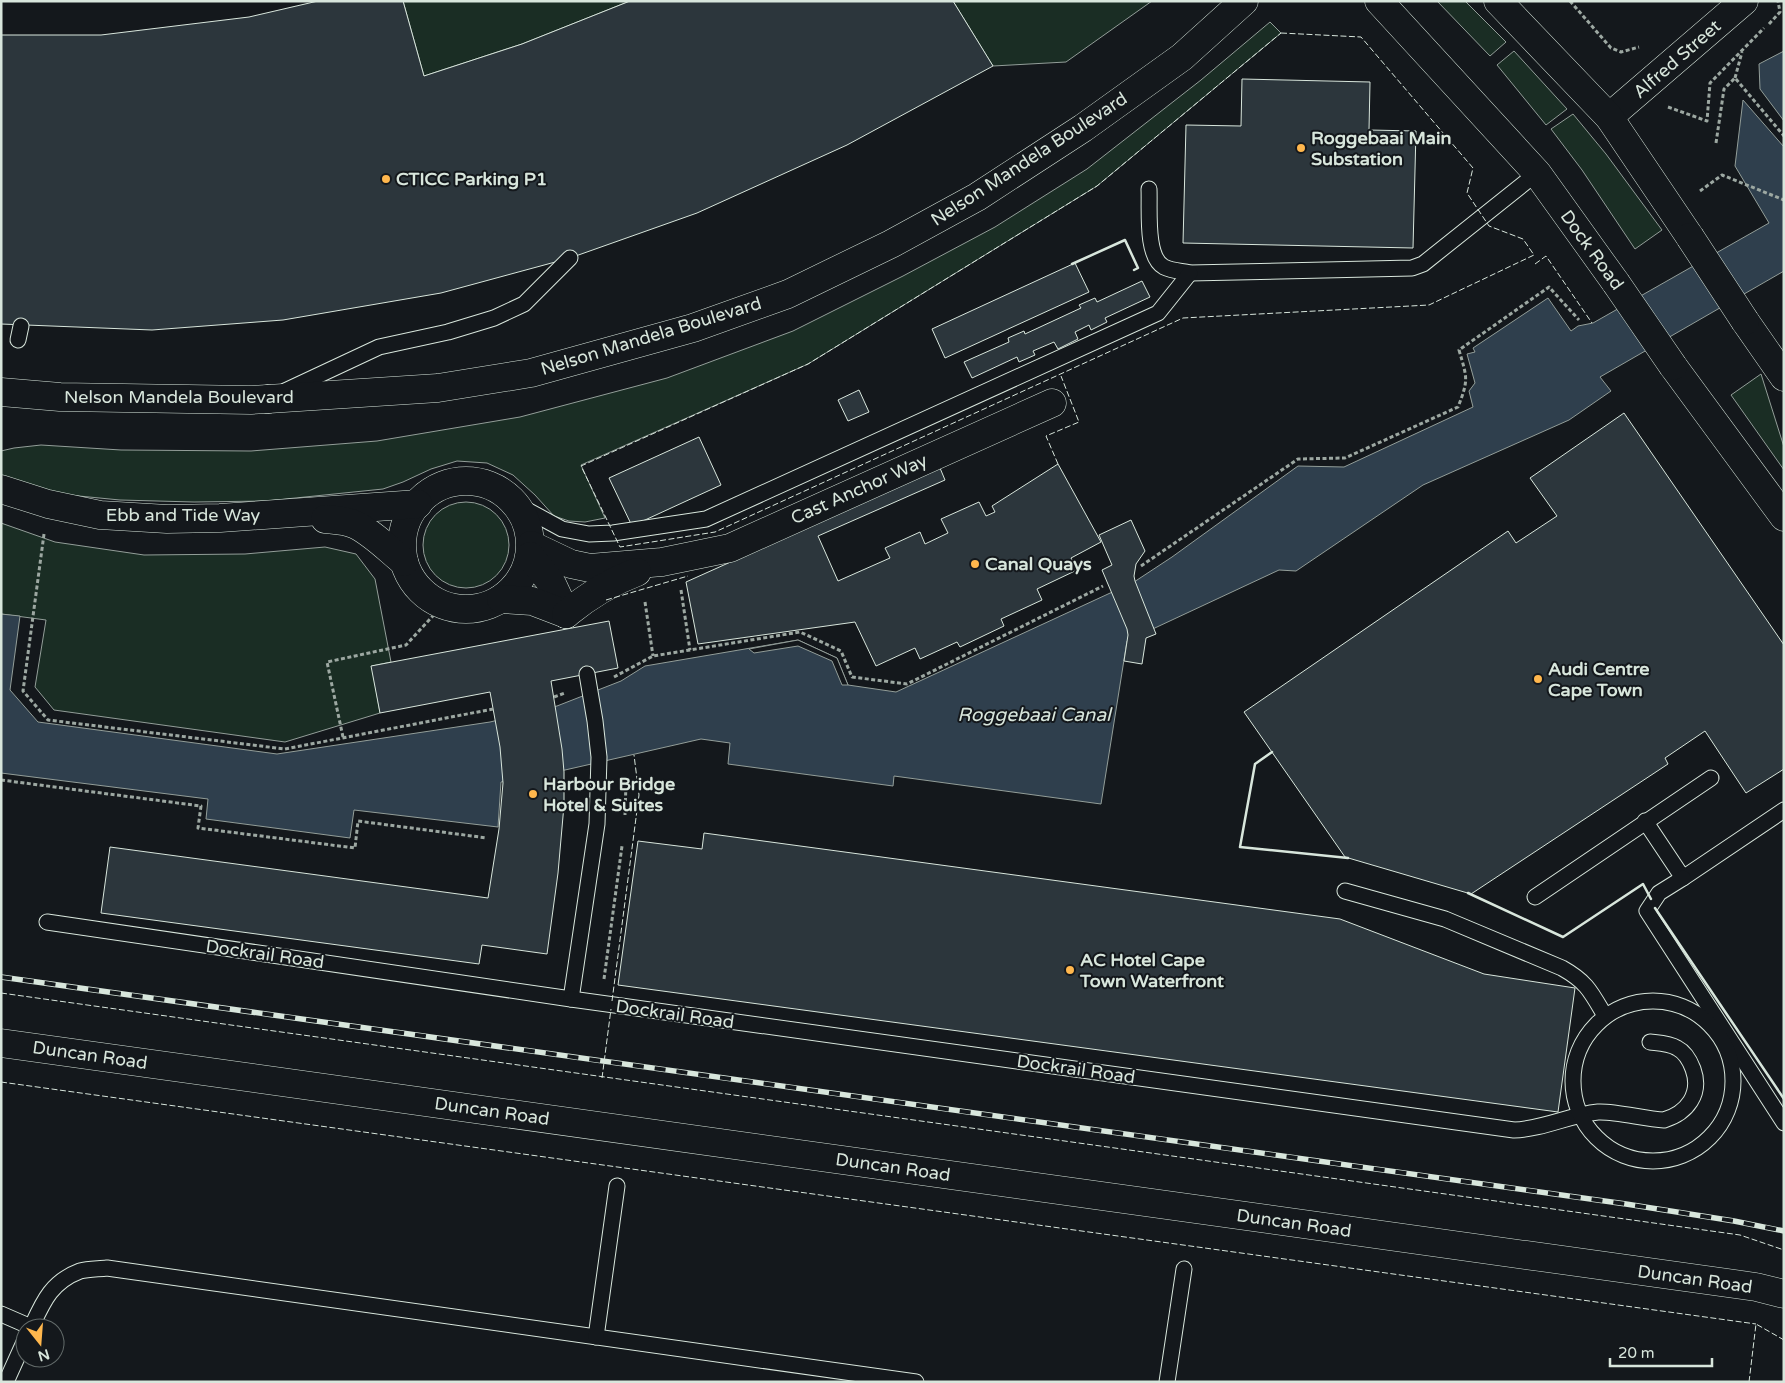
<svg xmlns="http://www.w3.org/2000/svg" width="1785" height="1383" font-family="'Varela Round',sans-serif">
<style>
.green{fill:#1a2d24;stroke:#939e99}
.water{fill:#2f3f4d;stroke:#939e99}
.pier{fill:#14181c;stroke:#939e99}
.building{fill:#2c363c;stroke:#d8e6dc}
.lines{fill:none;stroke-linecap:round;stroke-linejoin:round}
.service-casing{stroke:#d8e6dc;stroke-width:17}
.minor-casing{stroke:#d8e6dc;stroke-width:29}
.tertiary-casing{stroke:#d8e6dc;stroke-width:29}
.primary-casing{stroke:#d8e6dc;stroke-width:29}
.motorway-casing{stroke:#d8e6dc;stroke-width:29}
.path{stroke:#9da8a2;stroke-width:3;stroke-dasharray:4 2.5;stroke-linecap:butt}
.service{stroke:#14181c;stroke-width:15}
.minor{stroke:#14181c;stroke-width:28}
.tertiary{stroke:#14181c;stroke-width:28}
.primary{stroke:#14181c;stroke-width:28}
.motorway{stroke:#14181c;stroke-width:28}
.rail-casing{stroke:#d8e6dc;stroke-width:5.5}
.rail{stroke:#14181c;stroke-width:4;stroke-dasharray:11;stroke-linecap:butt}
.tertiary-bridge-casing{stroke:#d8e6dc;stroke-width:29;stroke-linecap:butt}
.tertiary-bridge{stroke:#14181c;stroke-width:28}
.fence{stroke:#d8e6dc;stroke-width:1;stroke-dasharray:6 2.5;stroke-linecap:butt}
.wall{stroke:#d8e6dc;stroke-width:2.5}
.poi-dot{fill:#ffb74d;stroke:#14181c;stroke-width:2}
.labels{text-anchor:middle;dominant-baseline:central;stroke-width:4;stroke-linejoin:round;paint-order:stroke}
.street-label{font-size:18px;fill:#d8e6dc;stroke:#14181c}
.poi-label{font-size:18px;font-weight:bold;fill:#d8e6dc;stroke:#14181c;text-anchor:start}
.water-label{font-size:19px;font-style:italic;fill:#d8e6dc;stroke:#14181c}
</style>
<rect width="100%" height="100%" fill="#14181c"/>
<!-- green -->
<g class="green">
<path d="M403 1H630L522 44 424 76Z"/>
<path d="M953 1H1152L1066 62 993 66Z"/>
<path d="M1437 1H1465L1506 42 1490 56Z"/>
<path d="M1270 22 1281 33 1097 186 808 364 581 465 605 518 585 522 569 521 554 516 535 495 513 475 487 463 457 461 431 469 403 482 383 489 266 501 194 502 120 500 48 493 1 475V451L14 448 41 445 121 450 251 451 377 441 520 417 667 378 793 331 903 276 995 227 1087 169 1201 80Z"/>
<path d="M1514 51 1567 109 1546 125 1497 65Z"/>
<path d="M1573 114 1606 154 1662 230 1635 249 1582 170 1551 129Z"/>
<path d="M1761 374 1784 447V470L1731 395Z"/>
<circle cx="466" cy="545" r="43"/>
<path d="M1 523 55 542 144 555 245 554 325 547 356 554 375 579 391 662 372 666 380 713 285 742 54 710 35 687 46 620 1 614Z"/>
</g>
<!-- water -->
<g class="water">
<path d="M1784 51V121L1760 89 1759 64Z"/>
<path d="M1743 100 1784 147V271L1600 377 1611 391 1569 420 1423 485 1296 571 1279 570 1127 641 1101 804 894 776 893 786 728 764 730 743 701 739 565 770 501 782 498 827 354 810 350 838 206 819 208 799 1 773V614L20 616 10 690 38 722 277 754 490 722 557 706 621 681 645 666 798 640 837 658 848 685 896 692 1134 582 1172 557 1298 466 1344 467 1473 407 1469 391 1475 383 1467 354 1475 352 1473 348 1548 298 1571 331 1578 326 1593 323 1769 223 1735 166Z"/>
</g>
<!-- pier -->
<path class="pier" d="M798 640 837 658 848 685H842L832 661 798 646 754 653 749 649Z"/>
<!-- building -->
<g class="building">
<path d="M318 1H403L424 76 522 44 630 1H953L993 66 847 145 697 213 570 258 441 293 283 320 152 330 1 324V35H101L249 17Z"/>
<path d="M1242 79 1370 82 1369 130 1416 131 1413 248 1183 243 1186 125 1241 126Z"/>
<path d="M1075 263 1089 292 945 358 932 329Z"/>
<path d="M1142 281 1150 297 1105 318 1107 322 1091 330 1089 325 1075 332 1078 339 1058 349 1054 342 1033 351 1035 355 1019 362 1017 357 972 378 964 362 1009 342 1008 338 1024 331 1025 334 1081 308 1079 305 1095 298 1097 302Z"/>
<path d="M859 390 869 412 848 421 838 400Z"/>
<path d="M1624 413 1784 645V769L1746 793 1705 731 1665 758 1668 764 1471 894 1345 857 1244 712 1508 531 1516 543 1557 516 1530 478Z"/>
<path d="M699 437 721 485 632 526 609 478Z"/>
<path d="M1058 464 1101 542 1071 558 1077 570 1037 589 1042 600 1001 619 1004 626 960 647 957 642 920 659 915 648 876 666 855 622 698 644 686 582 940 468 945 480 818 536 838 581 890 558 885 548 920 532 925 544 948 533 941 519 979 502 986 516 995 512 992 506Z"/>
<path d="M1131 520 1145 551 1136 564 1134 576 1135 581 1156 634 1146 638 1142 664 1124 661 1128 635 1127 629 1102 570 1112 565 1099 535Z"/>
<path d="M609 621 618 668 551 681 562 749 564 772V805L558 873 547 954 482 945 479 964 101 913 110 847 488 898 499 829 503 783 500 747 490 692 380 713 371 666Z"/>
<path d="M704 833 1340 919 1484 974 1575 988 1558 1112 618 985 638 841 702 849Z"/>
</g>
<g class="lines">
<!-- service casing -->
<g class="service-casing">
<g id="service">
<path d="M1149 189C1150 208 1145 257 1164 267 1172 271 1181 271 1190 273L1412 268 1423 264 1537 173"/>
<path d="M18 340 21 326"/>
<path d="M285 391 379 347 448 332 494 318 524 304 570 258"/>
<path d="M516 504 562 529 589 534 613 533 706 519 1158 313 1190 273"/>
<path d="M1645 821 1683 878 1784 810"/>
<path d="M1683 878 1659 893 1647 911 1784 1123"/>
<path d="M1345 891 1445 919 1562 968C1587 982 1591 992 1605 1016"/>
<path d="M1535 897 1711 778"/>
<path d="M47 922 571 999 597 824 599 757 595 721 587 674"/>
<path d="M571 999 1514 1130C1544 1129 1569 1115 1598 1112 1615 1111 1645 1119 1664 1120 1687 1113 1702 1094 1693 1069 1690 1061 1685 1052 1677 1048 1669 1043 1659 1043 1650 1042"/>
<circle cx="1653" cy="1081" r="80"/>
<path d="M1 1314 31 1327"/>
<path d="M31 1328C43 1302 51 1282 80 1271 88 1269 99 1269 107 1268L916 1382"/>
<path d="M596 1337 617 1186"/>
<path d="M6 1382 25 1340"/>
<path d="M1167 1382 1184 1269"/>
</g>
</g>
<!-- minor casing -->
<g class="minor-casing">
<g id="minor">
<path d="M1609 117 1744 1"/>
<circle cx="466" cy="545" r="64"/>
<path d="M1 489 48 504 100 515 167 519 220 518 418 504"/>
<path d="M325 519C335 520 346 520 356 525 374 534 389 550 404 562"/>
<path d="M531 545 571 564 590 568 662 562 730 548 1052 403"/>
<path d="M530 556 552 584 566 614"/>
<path d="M501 599 532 601 566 614"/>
<path d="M566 614C588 596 610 582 637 572"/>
<path d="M1 1043 1756 1287 1784 1294"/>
</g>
</g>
<!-- tertiary casing -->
<g class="tertiary-casing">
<g id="tertiary">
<path d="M1379 1 1537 173 1616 283"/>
<path d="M1498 1 1609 117 1690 237"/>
<path d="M1745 321 1784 377"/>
<path d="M1673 366 1784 517"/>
</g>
</g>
<!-- primary casing -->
<g class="primary-casing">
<path id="primary" d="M268 399 438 388 531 373 693 328 788 294 891 244 977 197 1083 128 1182 57 1244 1"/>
</g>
<!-- motorway casing -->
<g class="motorway-casing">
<path id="motorway" d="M1 392 60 397 251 400 268 399"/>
</g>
<!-- path -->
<g class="path">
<path d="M1570 1 1611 48 1621 52 1639 47"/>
<path d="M1769 24 1780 12 1778 1"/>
<path d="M1735 78 1742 52"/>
<path d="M1668 107 1707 121 1710 83 1764 28"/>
<path d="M1716 143 1724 89 1735 78 1784 136"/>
<path d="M1700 191 1722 175 1784 200"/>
<path d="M1783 314H1784"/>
<path d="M44 534 23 691 48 720 285 749 493 709"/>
<path d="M1141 566 1298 459 1345 458 1458 407C1469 379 1467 378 1459 350L1549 287 1579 320"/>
<path d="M681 590 690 650"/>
<path d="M645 602 653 656"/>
<path d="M614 677 653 656 800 632 841 651 852 677 907 684 1103 586"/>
<path d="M554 697 565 693"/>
<path d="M343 737 327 662 406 645 443 605"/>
<path d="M1 780 201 806 198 828 355 848 358 821 487 838"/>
<path d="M625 815 626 782"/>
<path d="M604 979 622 846"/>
</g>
<!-- service -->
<use href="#service" class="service"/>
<!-- minor -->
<use href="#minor" class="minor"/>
<!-- tertiary -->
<use href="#tertiary" class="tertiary"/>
<!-- primary -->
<use href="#primary" class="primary"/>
<!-- motorway -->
<use href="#motorway" class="motorway"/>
<!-- rail casing -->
<g class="rail-casing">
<path id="rail" d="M1 977 1626 1204 1734 1221 1784 1231"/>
</g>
<!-- rail -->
<use href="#rail" class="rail"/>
<!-- tertiary-bridge casing -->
<g class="tertiary-bridge-casing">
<g id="tertiary-bridge">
<path d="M1690 237 1745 321"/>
<path d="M1616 283 1673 366"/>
</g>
</g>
<!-- tertiary-bridge -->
<use href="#tertiary-bridge" class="tertiary-bridge"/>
<!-- fence -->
<g class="fence">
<path d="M1281 33 1361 37 1473 168 1467 193 1489 226 1523 239 1534 255 1429 305 1183 318 715 532 620 547 581 466 808 364 1097 186Z"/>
<path d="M1535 264 1546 256 1592 323"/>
<path d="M1058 464 1046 436 1079 422 1061 376"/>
<path d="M606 600 688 576"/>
<path d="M1 993 1740 1235 1784 1250"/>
<path d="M612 1001 639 795 634 755"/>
<path d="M602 1078 611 1009"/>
<path d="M1 1082 1756 1324"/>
<path d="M1749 1382 1756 1324 1784 1340"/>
</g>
<!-- wall -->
<g class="wall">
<path d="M1072 264 1125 240 1138 268 1134 270"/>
<path d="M1272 752 1255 764 1240 847 1348 858"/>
<path d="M1468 893 1563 937 1643 884 1651 899"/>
<path d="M1655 908 1784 1099"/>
</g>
</g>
<!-- markers -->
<g class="poi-dot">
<circle cx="1301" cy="148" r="5"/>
<circle cx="386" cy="179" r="5"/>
<circle cx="975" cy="564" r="5"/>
<circle cx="1538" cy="679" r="5"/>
<circle cx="533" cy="794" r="5"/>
<circle cx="1070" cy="970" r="5"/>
</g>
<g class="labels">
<!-- street labels -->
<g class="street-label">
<text transform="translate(1677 59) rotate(-41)">Alfred Street</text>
<text transform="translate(1029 159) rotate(-33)">Nelson Mandela Boulevard</text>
<text transform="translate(1592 250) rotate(54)">Dock Road</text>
<text transform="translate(651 336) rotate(-17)">Nelson Mandela Boulevard</text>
<text x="179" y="397">Nelson Mandela Boulevard</text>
<text transform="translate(859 489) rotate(-24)">Cast Anchor Way</text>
<text x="183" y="515">Ebb and Tide Way</text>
<text transform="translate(265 954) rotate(8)">Dockrail Road</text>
<text transform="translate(675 1014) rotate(8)">Dockrail Road</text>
<text transform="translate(90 1055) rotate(8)">Duncan Road</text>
<text transform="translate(1076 1069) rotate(8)">Dockrail Road</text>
<text transform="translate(492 1111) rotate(8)">Duncan Road</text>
<text transform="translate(893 1167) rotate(8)">Duncan Road</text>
<text transform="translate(1294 1223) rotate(8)">Duncan Road</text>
<text transform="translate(1695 1279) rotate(8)">Duncan Road</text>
</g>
<!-- poi labels -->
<g class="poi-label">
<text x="1311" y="138">Roggebaai Main<tspan x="1311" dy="21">Substation</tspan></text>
<text x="396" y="179">CTICC Parking P1</text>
<text x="985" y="564">Canal Quays</text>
<text x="1548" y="669">Audi Centre<tspan x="1548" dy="21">Cape Town</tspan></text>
<text x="543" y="784">Harbour Bridge<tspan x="543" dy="21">Hotel &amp; Suites</tspan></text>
<text x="1080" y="960">AC Hotel Cape<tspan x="1080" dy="21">Town Waterfront</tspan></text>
</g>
<!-- water labels -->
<g class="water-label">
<text x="1034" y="715">Roggebaai Canal</text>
</g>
</g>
<!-- border -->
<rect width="1785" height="1383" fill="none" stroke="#d8e6dc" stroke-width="5"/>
<!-- north arrow -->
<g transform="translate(40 1343) rotate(163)"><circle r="24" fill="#14181c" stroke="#626a69"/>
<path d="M0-4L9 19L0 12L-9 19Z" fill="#ffb74d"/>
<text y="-8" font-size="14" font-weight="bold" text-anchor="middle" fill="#d8e6dc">N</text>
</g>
<!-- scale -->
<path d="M1610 1358v8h102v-8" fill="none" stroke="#d8e6dc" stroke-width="2.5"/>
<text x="1618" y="1358" font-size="15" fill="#d8e6dc" stroke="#14181c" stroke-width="4" paint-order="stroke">20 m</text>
</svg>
